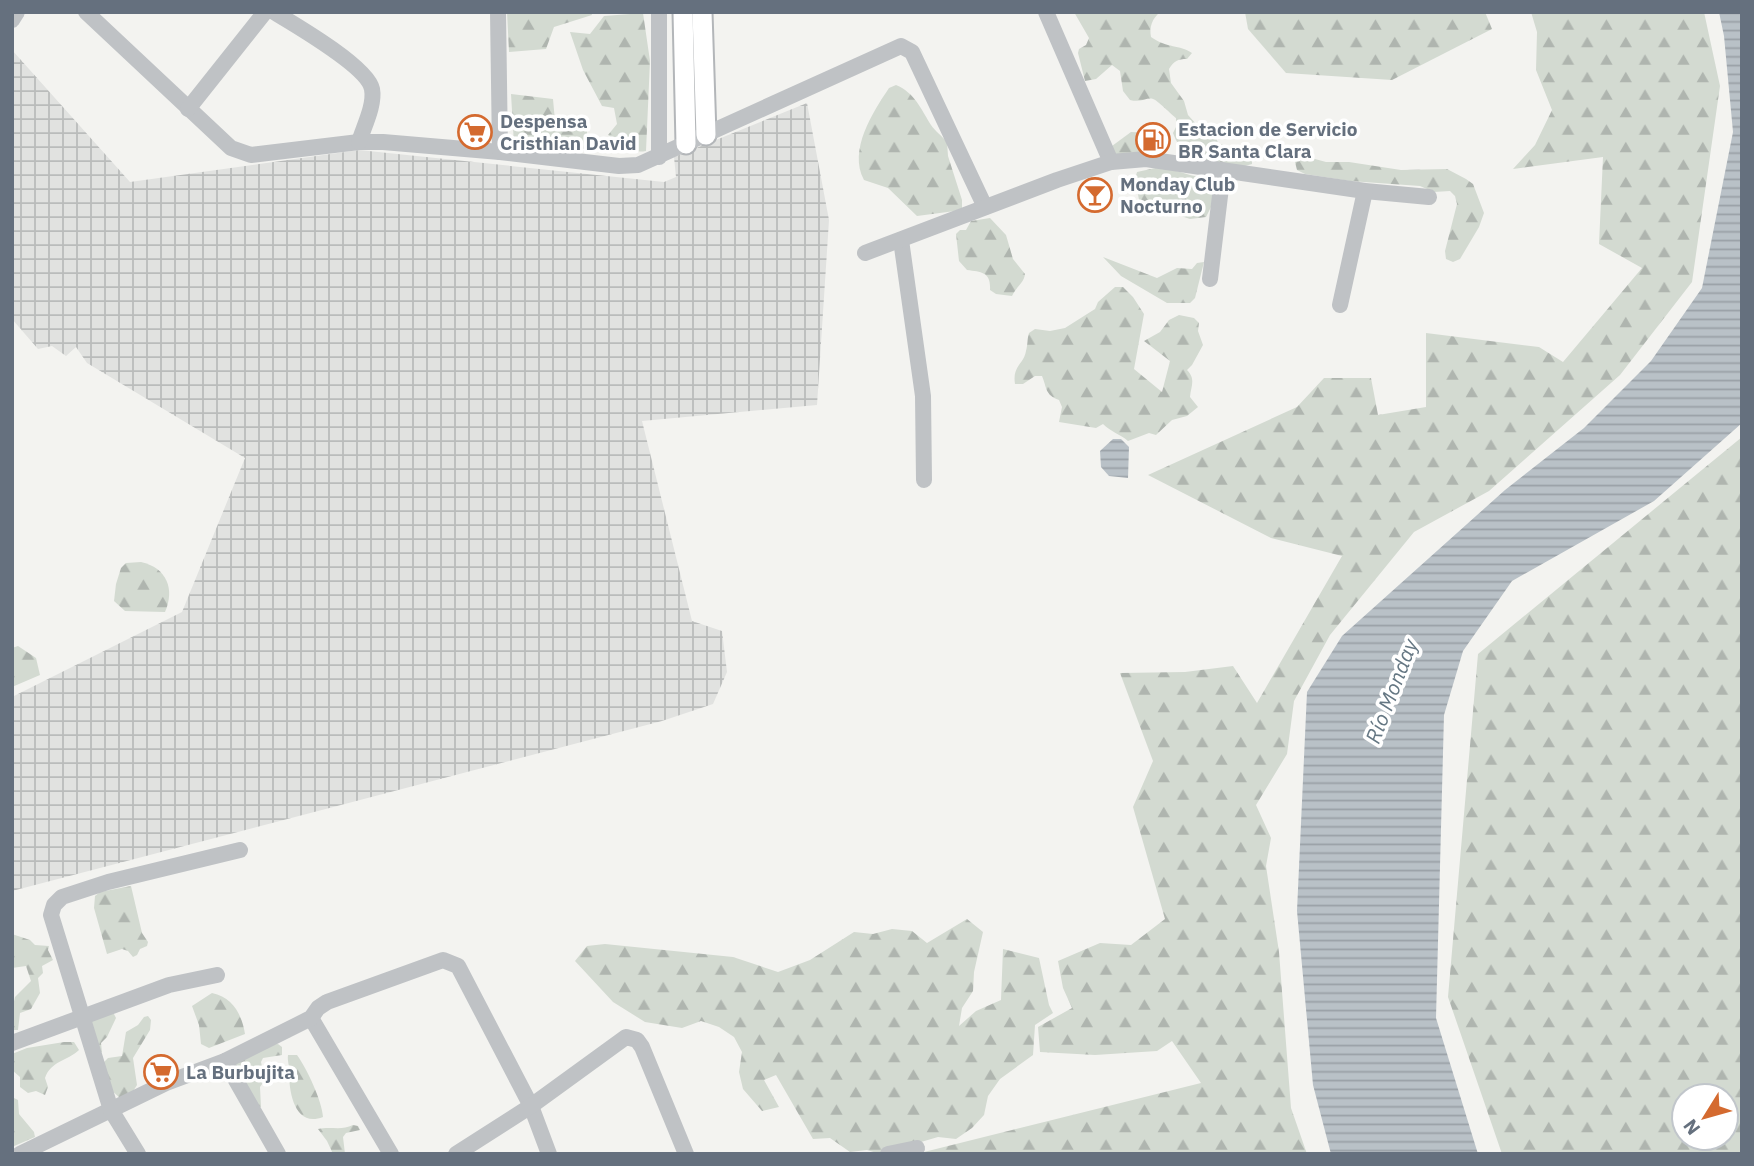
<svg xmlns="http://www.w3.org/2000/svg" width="1754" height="1166" font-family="'IBM Plex Sans',sans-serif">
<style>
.industrial{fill:url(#industrial-grid)}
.forest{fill:url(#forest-firs);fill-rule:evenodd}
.water{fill:url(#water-rules)}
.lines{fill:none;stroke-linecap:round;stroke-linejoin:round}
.major-casing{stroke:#b3b6b9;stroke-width:23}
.minor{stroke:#bfc2c5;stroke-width:16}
.major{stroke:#fff;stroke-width:19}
.labels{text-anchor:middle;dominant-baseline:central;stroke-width:7;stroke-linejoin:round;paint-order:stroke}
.poi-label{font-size:19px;font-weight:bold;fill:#65707e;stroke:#fff;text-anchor:start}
.water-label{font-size:21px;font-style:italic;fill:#657783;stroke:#fff}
</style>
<defs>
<pattern id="industrial-grid" width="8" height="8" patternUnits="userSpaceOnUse" patternTransform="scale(1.75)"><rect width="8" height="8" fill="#e1e2e0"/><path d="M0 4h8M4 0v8" fill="none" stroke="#babcbb"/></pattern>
<pattern id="forest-firs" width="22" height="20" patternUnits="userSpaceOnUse" patternTransform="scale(1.75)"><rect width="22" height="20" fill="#d3dad1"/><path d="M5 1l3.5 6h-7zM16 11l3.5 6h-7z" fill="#afb5af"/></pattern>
<pattern id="water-rules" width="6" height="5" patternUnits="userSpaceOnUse" patternTransform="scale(1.75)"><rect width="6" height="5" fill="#b9c1c7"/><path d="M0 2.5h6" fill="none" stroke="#9aa1a7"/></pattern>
</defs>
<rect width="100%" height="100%" fill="#f3f3f0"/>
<!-- industrial -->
<path class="industrial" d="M12 50 130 182 359 150 664 182 676 177 674 157 807 103 829 220 817 405 642 421 692 621 722 631 727 672 713 704 662 721 12 891V697L182 612 245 458 87 363 76 347 66 356 52 346 38 349 12 319Z"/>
<!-- forest -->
<g class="forest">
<path d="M507 12H591L592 15 554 27 546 49 509 52Z"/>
<path d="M1074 12H1160C1152 19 1149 27 1151 37 1168 49 1179 44 1192 53L1187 59C1178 59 1174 61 1169 69L1171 83 1184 101 1188 115 1197 125 1213 129 1218 143 1252 156V164L1245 166C1214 163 1185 167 1173 133L1176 127V118C1173 116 1156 99 1153 99 1147 97 1141 103 1130 100L1123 91 1120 71 1112 65 1096 79 1085 81 1078 53 1079 49 1086 45 1089 38Z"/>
<path d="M1245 12H1485L1492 29 1392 80 1286 73 1248 29Z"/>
<path d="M1531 12H1704L1720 86 1692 282 1620 375 1489 491 1414 532 1330 635 1294 701 1287 754 1256 805 1271 838 1266 866 1279 952 1291 1108 1307 1154H916L1201 1083 1172 1041 1157 1051 1095 1055 1040 1052 1038 1027 1072 1008 1063 988 1058 961 1100 943 1131 945 1165 919 1133 807 1153 761 1120 673 1185 672 1233 666 1257 703 1342 556 1271 538 1148 475 1297 407 1324 378H1371L1378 415 1426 407V333L1539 347 1563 362 1642 268 1599 244 1603 157 1513 169 1535 145 1552 110 1536 70 1537 32Z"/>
<path d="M643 13 650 61 646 151C630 154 620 144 608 135L617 124 614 108 602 106 583 70 570 32 590 34 604 16Z"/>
<path d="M896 85C915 93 921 109 931 125 935 131 942 136 947 142L948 156 962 200V208L955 211 917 216 888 188 864 180C848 150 873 112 889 88Z"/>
<path d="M511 94 553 99 555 121 587 120V149L514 144Z"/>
<path d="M1131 132 1154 133 1166 156H1114L1112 146Z"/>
<path d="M1304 156 1326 162H1349L1401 170 1447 169 1466 179 1473 184 1484 213 1479 227 1460 259 1453 262 1446 259 1445 251 1457 204 1455 196 1450 191 1434 192 1420 186 1350 181 1305 174 1297 170 1295 162Z"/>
<path d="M1160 167C1171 169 1180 172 1190 175 1199 178 1206 175 1215 180L1213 203 1206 217 1190 219 1169 212H1144L1141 210 1135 179 1137 172Z"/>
<path d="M990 218 1006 235 1013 259 1025 274C1024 283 1016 287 1012 296L996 294 990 290C991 272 982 272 967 270L959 261 956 234 960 230H966L971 221Z"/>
<path d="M1103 257 1157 278 1177 268 1192 269 1197 263 1204 262 1195 298 1190 303H1167L1121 276Z"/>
<path d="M1115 287H1123L1133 297 1144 314 1134 369 1162 392 1170 361 1144 341 1160 332 1169 320 1179 315 1194 318 1199 323 1198 331 1203 345 1192 365 1187 370C1196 379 1191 386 1190 397L1198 407 1187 416 1172 420 1156 435 1149 433 1128 441C1120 434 1111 432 1103 424L1096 428 1059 422 1062 407 1059 400C1045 395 1047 388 1042 376H1035L1023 384H1015C1012 366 1024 364 1026 351 1028 344 1027 339 1029 333L1035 329 1050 331 1065 328 1095 309 1098 302Z"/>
<path d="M1742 437V1154H1502L1448 997 1478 654ZM1684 1096H1726V1138H1684Z"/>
<path d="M141 562C167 568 175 589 165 612L125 611 114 601 116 584 121 568 126 563Z"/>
<path d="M18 646 36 658 40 675 12 687V648Z"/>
<path d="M131 886 142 933 148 942 147 946 140 949 137 955 133 957 128 951 122 949 107 954 94 908 95 896 100 892Z"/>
<path d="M967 919 983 932 974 972 973 991 962 1008 959 1026 976 1011 1001 1000 1003 949 1039 958 1049 1005 1053 1013 1035 1025 1033 1055 1000 1079 988 1096 984 1115 972 1128 956 1139 938 1137 880 1154 867 1150 850 1152 830 1138 813 1139 776 1075 764 1080 779 1107 762 1111 743 1089 739 1072 742 1052 734 1037 719 1027 701 1021 682 1028 645 1022 613 1002 575 961 587 946 605 944 733 957 778 972 810 960 854 932 873 934 892 929 912 931 927 943Z"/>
<path d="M12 934 30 940 35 945 49 946 48 950 53 960 42 966 43 973 38 978 40 993 31 1009 20 1013 18 1030H12V1010L15 997 31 981 26 966 12 968Z"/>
<path d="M212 993C233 997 242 1015 245 1034L209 1048 201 1044 199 1025 192 1006Z"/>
<path d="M105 1014H114L116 1018 107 1037 101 1043 102 1052 98 1054 91 1018Z"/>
<path d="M148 1016 151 1020 150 1030 133 1058 137 1085 132 1093 120 1098 109 1088 102 1064 108 1058 122 1056 126 1032 138 1025 144 1017Z"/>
<path d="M64 1042H74L79 1050C67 1061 51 1061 45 1078L48 1087 45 1095 36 1091 28 1093 20 1087V1077L12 1070V1054L27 1048Z"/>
<path d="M278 1044 282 1047V1055L263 1058 261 1062 265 1080 260 1087 261 1107 257 1105 235 1066 238 1058 263 1045Z"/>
<path d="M288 1055H297C307 1069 322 1101 323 1117 295 1128 289 1093 289 1072 290 1066 287 1062 288 1055Z"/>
<path d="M14 1098 18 1100 19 1114 34 1132 35 1137 12 1147Z"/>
<path d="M353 1125 358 1126 360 1130 346 1133 343 1137 345 1154H333L327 1141 318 1129C331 1126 341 1131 353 1125Z"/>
</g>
<!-- water -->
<g class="water">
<path d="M1719 12H1742V423L1654 501 1512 581 1463 651 1444 715 1436 1018 1478 1154H1331L1313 1085 1297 911 1307 692 1342 636 1505 490 1584 428 1651 361 1702 288 1733 132 1724 36Z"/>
<path d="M1113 439H1121L1129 447 1128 478 1109 476 1101 467 1100 451Z"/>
</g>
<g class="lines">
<!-- major casing -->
<g class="major-casing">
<g id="major">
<path d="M683 12 686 144"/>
<path d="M702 12 706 135"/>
</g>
</g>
<!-- minor -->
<g class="minor">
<path d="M86 12 231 148 251 155 359 142H383L500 152 619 166 638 165 901 46 912 52 985 207"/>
<path d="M274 12C294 24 368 67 372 89 375 105 364 126 359 142"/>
<path d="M498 12 500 152"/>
<path d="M1046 12 1111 162"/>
<path d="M12 20 17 12"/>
<path d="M188 109 265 12"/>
<path d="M659 157V12"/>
<path d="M901 240 923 396 924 480"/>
<path d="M865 253 1057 180 1111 162 1146 159 1365 191 1429 197"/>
<path d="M1210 279 1223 171"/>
<path d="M1340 305 1365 191"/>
<path d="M311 1018 391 1154"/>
<path d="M12 1043 169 985 217 975"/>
<path d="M225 1061 278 1154"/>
<path d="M20 1154 166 1083 225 1061 311 1018 318 1008 327 1002 443 960 458 966 531 1106 549 1154"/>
<path d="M138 1154 111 1110 51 915 54 905 62 897 108 882 240 850"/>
<path d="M456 1154 531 1106 626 1037 637 1040 642 1047 686 1154"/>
<path d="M888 1154 917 1148"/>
</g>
<!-- major -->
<use href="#major" class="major"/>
</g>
<!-- icons -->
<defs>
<g id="supermarket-ring" transform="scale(1.75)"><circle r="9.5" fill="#fff" stroke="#d46a2f" stroke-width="1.5"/><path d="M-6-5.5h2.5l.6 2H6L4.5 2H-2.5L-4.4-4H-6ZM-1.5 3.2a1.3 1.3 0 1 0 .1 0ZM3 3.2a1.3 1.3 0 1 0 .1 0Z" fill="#d46a2f"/></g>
<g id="fuel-ring" transform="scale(1.75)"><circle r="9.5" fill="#fff" stroke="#d46a2f" stroke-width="1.5"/><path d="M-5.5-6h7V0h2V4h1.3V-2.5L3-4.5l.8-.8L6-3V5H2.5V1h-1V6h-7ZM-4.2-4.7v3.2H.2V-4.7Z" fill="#d46a2f"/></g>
<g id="bar-ring" transform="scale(1.75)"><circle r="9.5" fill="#fff" stroke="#d46a2f" stroke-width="1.5"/><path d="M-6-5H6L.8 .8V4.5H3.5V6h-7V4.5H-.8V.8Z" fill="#d46a2f"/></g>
</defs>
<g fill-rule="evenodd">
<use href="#supermarket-ring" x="475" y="132"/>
<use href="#fuel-ring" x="1153" y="140"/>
<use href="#bar-ring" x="1095" y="195"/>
<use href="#supermarket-ring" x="161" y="1072"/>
</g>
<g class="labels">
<!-- poi labels -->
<g class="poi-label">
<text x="500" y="121">Despensa<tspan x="500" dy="22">Cristhian David</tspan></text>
<text x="1178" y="129">Estacion de Servicio<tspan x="1178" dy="22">BR Santa Clara</tspan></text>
<text x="1120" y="184">Monday Club<tspan x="1120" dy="22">Nocturno</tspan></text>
<text x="186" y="1072">La Burbujita</text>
</g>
<!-- water labels -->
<g class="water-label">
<text transform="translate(1391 691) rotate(-69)">Río Monday</text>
</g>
</g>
<!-- border -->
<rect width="1754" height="1166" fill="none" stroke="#65707e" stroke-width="28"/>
<!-- north arrow -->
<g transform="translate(1705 1117) rotate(233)"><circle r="33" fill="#ffffff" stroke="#c1c6cb" stroke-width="2"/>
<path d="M0-5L12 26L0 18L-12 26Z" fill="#d46a2f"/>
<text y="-10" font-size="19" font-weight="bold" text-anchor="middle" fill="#65707e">N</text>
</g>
</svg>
